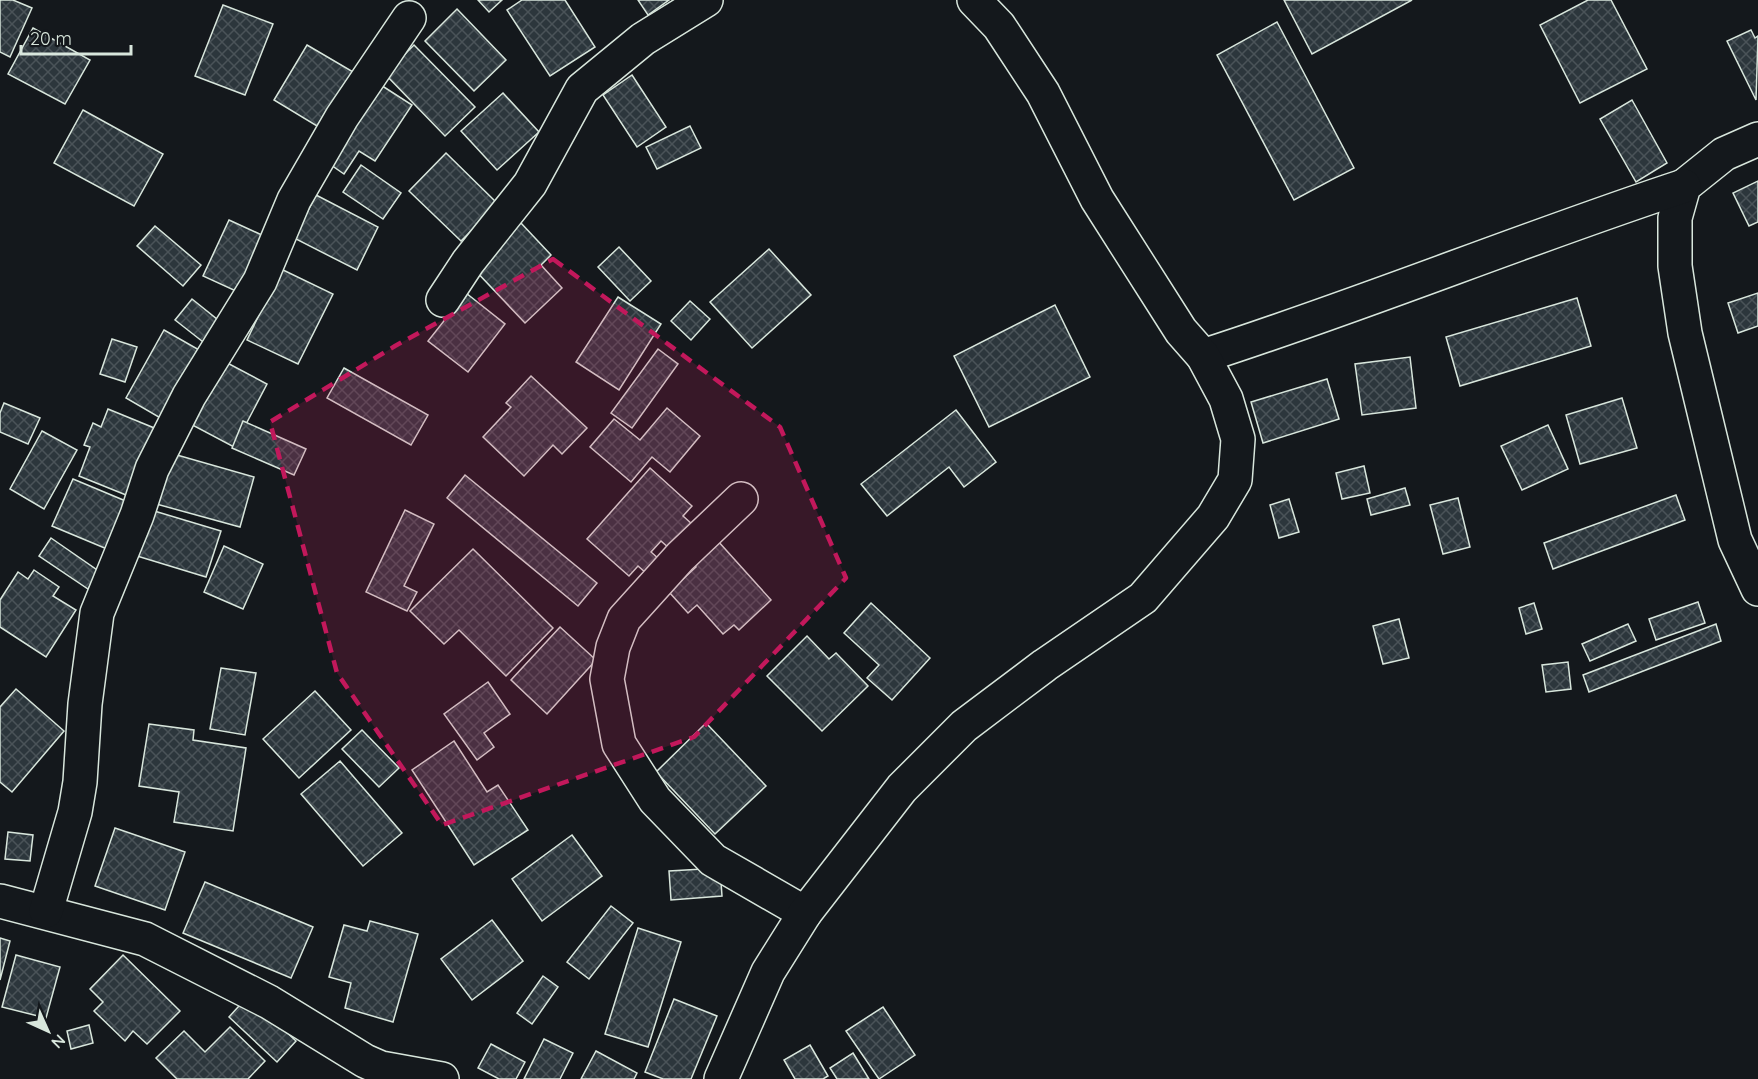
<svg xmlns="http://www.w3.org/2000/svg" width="1758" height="1079" font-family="Quicksand,sans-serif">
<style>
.building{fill:url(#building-cross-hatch);stroke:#d8e6dc;stroke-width:1.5}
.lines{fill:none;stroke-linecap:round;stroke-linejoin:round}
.minor-casing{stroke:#d8e6dc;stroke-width:36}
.minor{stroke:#14181c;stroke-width:33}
.marked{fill:#c2185b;fill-opacity:0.2;stroke:#c2185b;stroke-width:4.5;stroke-dasharray:12 8;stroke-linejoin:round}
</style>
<defs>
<pattern id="building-cross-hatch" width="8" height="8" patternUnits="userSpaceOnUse" patternTransform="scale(1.5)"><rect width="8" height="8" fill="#2c363c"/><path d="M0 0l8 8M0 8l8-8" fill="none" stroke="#4a5358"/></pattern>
</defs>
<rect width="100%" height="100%" fill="#14181c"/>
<!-- building -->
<g class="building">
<path d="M0 0H13L32 8 10 57 0 52Z"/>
<path d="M478 0H502L489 12Z"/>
<path d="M522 0H565L595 47 550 76 507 10Z"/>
<path d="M638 0H669L648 15Z"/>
<path d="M1284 0H1412L1312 54Z"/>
<path d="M1588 0H1611L1647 69 1580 103 1540 25Z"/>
<path d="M223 5 273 24 245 95 195 76Z"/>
<path d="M457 9 506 60 474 91 425 41Z"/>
<path d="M1277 22 1354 168 1294 200 1217 55Z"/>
<path d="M33 28 90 60 65 104 8 74Z"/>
<path d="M1751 30 1755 38 1758 36 1756 100 1727 41Z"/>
<path d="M307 45 360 76 336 118 326 112 317 126 274 100Z"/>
<path d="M414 45 475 107 445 136 385 74Z"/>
<path d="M632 75 666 127 637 147 603 95Z"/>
<path d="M373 80 412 105 375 161 359 151 344 174 321 158Z"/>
<path d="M503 93 539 132 497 170 461 131Z"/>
<path d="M1632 100 1667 163 1636 182 1600 119Z"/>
<path d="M83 110 163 154 134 206 54 163Z"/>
<path d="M690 126 701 148 657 169 646 147Z"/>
<path d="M446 153 498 204 461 241 409 191Z"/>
<path d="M361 165 401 193 383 219 343 192Z"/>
<path d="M1758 181V222L1749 226 1733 193Z"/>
<path d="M316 195 378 227 357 270 294 238Z"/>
<path d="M229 220 275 241 249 297 203 276Z"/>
<path d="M520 222 551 255 541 265 562 288 525 323 472 267Z"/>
<path d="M155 226 201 265 183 286 137 246Z"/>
<path d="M619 247 651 281 630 301 598 267Z"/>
<path d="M769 249 811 295 752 348 710 302Z"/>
<path d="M281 269 333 294 298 364 247 340Z"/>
<path d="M466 293 505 324 468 372 428 341Z"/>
<path d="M1758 293V326L1738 333 1728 303Z"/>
<path d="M618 297 661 324 619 390 576 362Z"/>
<path d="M1577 298 1591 346 1460 386 1446 337Z"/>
<path d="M192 299 223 324 207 345 175 320Z"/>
<path d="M690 301 710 319 691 340 671 321Z"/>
<path d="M1055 305 1090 377 989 427 954 356Z"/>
<path d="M164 330 208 355 169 423 126 398Z"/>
<path d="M112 339 137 347 125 382 100 374Z"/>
<path d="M658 349 678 364 632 428 611 413Z"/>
<path d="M216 357 267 384 234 447 181 419Z"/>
<path d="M1410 357 1416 408 1362 415 1355 364Z"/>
<path d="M344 368 428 415 411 445 327 398Z"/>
<path d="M531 376 587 428 562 454 553 445 524 476 483 437 511 407 506 403Z"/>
<path d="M1327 379 1339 419 1263 443 1251 402Z"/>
<path d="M1622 398 1637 448 1580 464 1566 415Z"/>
<path d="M4 403 40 418 28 444 0 432V413Z"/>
<path d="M667 408 700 436 670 472 652 457 631 482 590 447 614 419 640 440Z"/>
<path d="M108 409 164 432 131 497 79 476 90 447 84 445 93 423 101 427Z"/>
<path d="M956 410 996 462 964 487 949 467 887 516 861 484Z"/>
<path d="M243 421 306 449 294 475 232 448Z"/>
<path d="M1548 425 1568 469 1522 490 1501 446Z"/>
<path d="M42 431 77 450 44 509 10 489Z"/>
<path d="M163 451 254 477 240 527 149 502Z"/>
<path d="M1364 466 1370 493 1342 499 1336 473Z"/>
<path d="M650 468 692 506 683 516 692 524 670 549 661 541 651 552 659 559 646 573 638 566 629 576 587 539Z"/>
<path d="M465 475 597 583 578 606 447 498Z"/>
<path d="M73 479 128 502 107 549 52 526Z"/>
<path d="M1405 488 1410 505 1371 515 1367 499Z"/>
<path d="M1676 495 1685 520 1553 569 1544 543Z"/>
<path d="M1458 498 1470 547 1443 554 1430 505Z"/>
<path d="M1289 499 1299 532 1279 538 1270 505Z"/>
<path d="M151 510 221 531 206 577 137 556Z"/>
<path d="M405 510 434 524 404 586 417 592 407 611 366 592Z"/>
<path d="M51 538 100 572 88 589 39 556Z"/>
<path d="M717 540 771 600 739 630 734 625 723 634 697 605 688 613 669 592 696 567 692 562Z"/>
<path d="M224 546 263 564 243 609 204 592Z"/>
<path d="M473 549 553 628 506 676 459 630 444 644 410 611Z"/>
<path d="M34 570 59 587 53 596 76 610 46 657 0 627V600L18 572 28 579Z"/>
<path d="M1698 602 1705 623 1656 640 1649 619Z"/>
<path d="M871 603 930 658 892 700 867 678 879 665 844 633Z"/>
<path d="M1534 603 1542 629 1526 634 1519 608Z"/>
<path d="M1399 619 1409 658 1383 664 1373 626Z"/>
<path d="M1628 624 1636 641 1590 661 1582 644Z"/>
<path d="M1716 624 1721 641 1589 692 1583 675Z"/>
<path d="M560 627 596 660 547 714 511 680Z"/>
<path d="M807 636 829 659 836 653 868 686 822 731 767 676Z"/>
<path d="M1568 662 1571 689 1546 692 1542 665Z"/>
<path d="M221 668 256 673 245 735 210 729Z"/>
<path d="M488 682 510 714 484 733 494 747 477 760 444 714Z"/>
<path d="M16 689 64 731 12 792 0 782V707Z"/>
<path d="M315 691 351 730 299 778 263 739Z"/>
<path d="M706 723 766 786 715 834 656 772Z"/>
<path d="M149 724 194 730 193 740 246 748 233 831 174 822 179 792 139 786Z"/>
<path d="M362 730 399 768 379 787 342 749Z"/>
<path d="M454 741 487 792 498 785 528 830 474 865 412 770Z"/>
<path d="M340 761 402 833 363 866 301 794Z"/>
<path d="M115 828 185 852 165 910 95 886Z"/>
<path d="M8 832 33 835 30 861 5 859Z"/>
<path d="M572 835 602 876 542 921 512 879Z"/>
<path d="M720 868 722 896 671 900 669 871Z"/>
<path d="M205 882 313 927 291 978 183 933Z"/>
<path d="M611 906 633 923 589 979 567 962Z"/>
<path d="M492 920 523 961 472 1000 441 959Z"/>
<path d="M370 921 418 934 393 1022 345 1008 351 983 329 977 344 925 367 931Z"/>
<path d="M638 928 681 942 648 1047 605 1034Z"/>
<path d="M0 938 10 941 0 980Z"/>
<path d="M16 955 60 967 46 1018 2 1007Z"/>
<path d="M123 955 180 1011 147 1044 133 1031 125 1041 94 1011 103 1002 90 989Z"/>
<path d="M543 976 558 987 532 1024 517 1013Z"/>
<path d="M248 996 296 1041 277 1062 229 1017Z"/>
<path d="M674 999 717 1016 691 1079H663L645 1072Z"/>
<path d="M883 1007 915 1055 879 1079 846 1031Z"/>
<path d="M89 1025 93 1043 71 1049 67 1031Z"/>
<path d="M230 1027 265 1061 248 1079H177L156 1058 184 1031 205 1052Z"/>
<path d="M544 1039 573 1053 560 1079H524Z"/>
<path d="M491 1044 525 1062 516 1079H499L478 1068Z"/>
<path d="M810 1045 828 1076 823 1079H795L784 1060Z"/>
<path d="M596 1051 637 1073 634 1079H581Z"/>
<path d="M853 1053 869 1079H837L830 1068Z"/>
</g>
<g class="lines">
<!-- minor casing -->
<g class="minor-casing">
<g id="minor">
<path d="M1758 139 1724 154 1684 186 1675 218V266L1685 333 1735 540 1758 589"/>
<path d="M443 300 468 262 530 184 582 89 643 39 706 0"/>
<path d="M1203 356C1365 304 1523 239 1684 186"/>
<path d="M741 499 680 557 624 619 613 647 607 679 619 744 655 800 713 860 805 913"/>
<path d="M0 901 145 939 269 1002 365 1061 381 1068 442 1079"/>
<path d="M46 911 75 812 80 782 85 704 97 613 137 515 152 469 189 396 260 281 294 200 342 117 409 18"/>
<path d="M721 1079 768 972 805 913 902 788 964 726 1045 665 1143 598 1213 517 1235 480 1238 439 1226 399 1203 356 1181 331 1097 199 1043 93 999 26 974 0"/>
</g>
</g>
<!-- minor -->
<use href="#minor" class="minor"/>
</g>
<!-- marked area -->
<path class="marked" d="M553 259 780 427 846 578 694 737 442 825 337 673 270 422 395 346Z"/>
<!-- north arrow -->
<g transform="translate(48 1031) rotate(135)" stroke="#14181c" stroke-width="4.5" paint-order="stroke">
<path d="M0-4.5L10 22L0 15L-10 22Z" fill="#d8e6dc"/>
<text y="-9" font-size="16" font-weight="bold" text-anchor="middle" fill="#d8e6dc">N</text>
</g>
<!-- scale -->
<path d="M21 45v9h110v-9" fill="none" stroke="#d8e6dc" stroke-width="3"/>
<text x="30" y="45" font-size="18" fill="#d8e6dc" stroke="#14181c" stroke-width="4.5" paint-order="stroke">20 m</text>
</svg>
